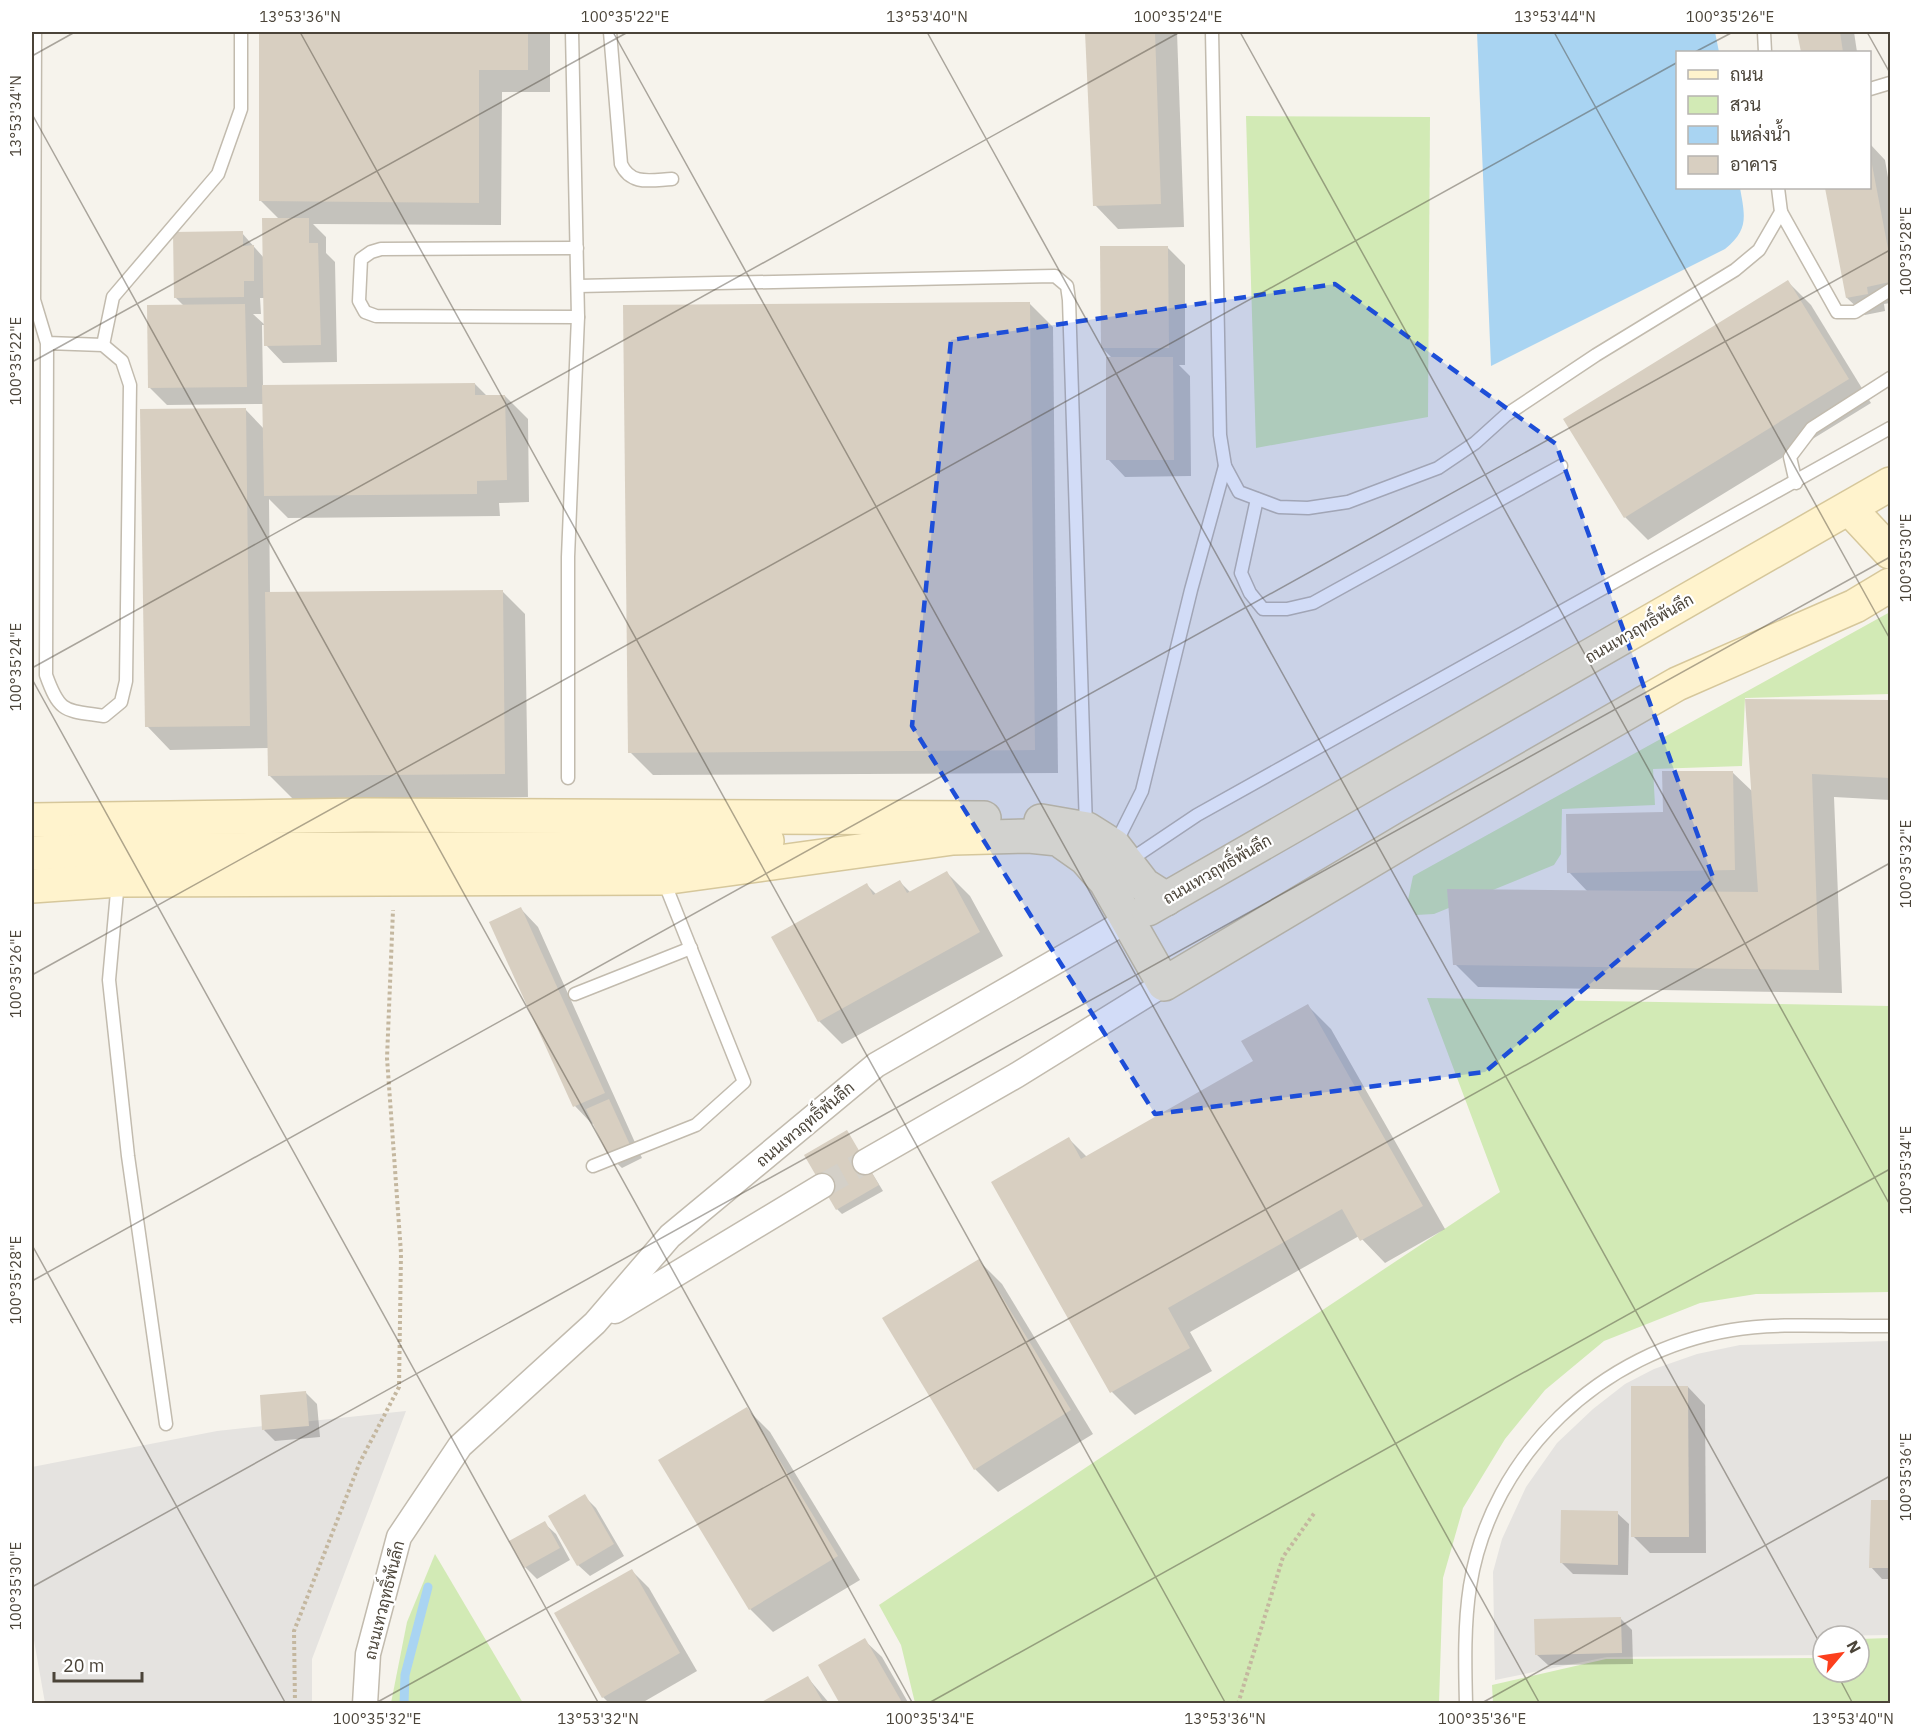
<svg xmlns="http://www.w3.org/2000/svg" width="1922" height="1735" font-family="'IBM Plex Sans',Sarabun,sans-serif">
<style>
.green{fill:#d2eab5}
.parking{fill:#e5e3e0}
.water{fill:#a9d4f2}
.shadow{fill:#0003}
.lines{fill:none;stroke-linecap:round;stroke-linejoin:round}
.stream{stroke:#a9d4f2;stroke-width:9}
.building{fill:#d8cfc1}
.street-tunnel{stroke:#d4d0c8;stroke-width:24;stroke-dasharray:24 12;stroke-linecap:butt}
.lane-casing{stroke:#c2bbae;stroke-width:15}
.street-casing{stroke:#c2bbae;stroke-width:27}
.secondary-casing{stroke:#d6c79b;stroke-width:36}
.path{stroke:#c4b79f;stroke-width:4;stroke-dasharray:3 3;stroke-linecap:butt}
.lane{stroke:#fff;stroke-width:12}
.street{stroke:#fff;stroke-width:24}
.secondary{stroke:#fff3cd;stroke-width:33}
.marked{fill:#1d4ed8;fill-opacity:0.2;stroke:#1d4ed8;stroke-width:4.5;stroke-dasharray:12 8;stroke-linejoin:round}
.ticks{fill:none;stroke:#4b4439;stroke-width:1.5;stroke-opacity:0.45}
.labels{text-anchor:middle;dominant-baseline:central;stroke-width:4.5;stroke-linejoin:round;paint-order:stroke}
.street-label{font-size:16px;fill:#4b4439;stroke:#fff}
.neatline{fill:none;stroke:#4b4439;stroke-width:2}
.ticks-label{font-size:15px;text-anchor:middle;fill:#4b4439}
</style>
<rect width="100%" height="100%" fill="#f6f3ec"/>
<!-- green -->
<g class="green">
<path d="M1246 116 1430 117 1428 417 1256 448Z"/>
<path d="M1890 612V694L1745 698 1742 766 1653 769 1655 805 1562 809 1561 854 1554 865 1434 914 1416 915 1408 900 1413 876Z"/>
<path d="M1427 998 1890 1006V1292L1756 1294 1700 1303 1604 1341 1545 1390 1505 1439 1463 1508 1443 1578 1439 1703H915L901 1645 879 1605 1500 1192Z"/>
<path d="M435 1554 523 1703H391L407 1622Z"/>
<path d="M1890 1638V1703H1493L1492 1685 1606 1659 1823 1658V1672H1859V1639Z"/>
</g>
<!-- parking -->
<g class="parking">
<path d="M1890 1341V1635L1823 1636V1655L1607 1657 1495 1680 1493 1572 1502 1539 1526 1487 1557 1443 1593 1409 1625 1384 1654 1369 1697 1354 1740 1345Z"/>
<path d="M406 1411 312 1659V1703H45L32 1629V1467L217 1431Z"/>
</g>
<!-- water -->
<path class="water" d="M1477 32H1715L1719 52H1678V188H1740C1745 216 1749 230 1725 249L1491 366Z"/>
<!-- shadow -->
<g class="shadow">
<path d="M260 32H550V92H502L501 225 313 224 326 237V253L335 262 337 362 283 363 266 345 265 298H260L261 314H253L265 325H262L263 386 475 384 487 396H505L528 419 529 502 499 503 500 516 288 518 269 499 270 593 502 591 525 614 528 797 293 799 269 775V748L170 750 147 726 245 409 264 429V404L167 405 150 388 184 306 175 297 242 233 264 258 279 219 261 201Z"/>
<path d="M1087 32H1177L1184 227 1118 229 1095 205Z"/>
<path d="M1799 32H1854L1857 52H1802Z"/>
<path d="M1870 144 1885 160 1890 189V303L1884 304 1885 311 1865 315 1847 298 1827 188H1870Z"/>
<path d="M1167 247 1185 265V365H1179L1190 376 1191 476 1125 477 1108 459 1113 359 1102 348Z"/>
<path d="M1788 282 1811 305 1871 403 1648 540 1625 517Z"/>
<path d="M1030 304 1053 327 1058 773 653 775 630 752Z"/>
<path d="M1746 701 1890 702V800L1834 797 1842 993 1478 987 1455 964 1588 892 1569 872 1732 772 1753 792Z"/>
<path d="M947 873 970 896 1003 956 842 1044 819 1021 867 885 877 895 900 882 911 893Z"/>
<path d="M521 909 538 927 642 1158 622 1168 610 1157 594 1123 592 1124 575 1106 491 923Z"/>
<path d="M1307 1005 1331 1029 1445 1229 1385 1263 1359 1236 1190 1332 1212 1371 1135 1415 1112 1392 1069 1139 1087 1157 1255 1062Z"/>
<path d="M847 1132 883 1191 842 1214 837 1209Z"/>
<path d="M979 1261 1002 1284 1093 1434 998 1492 975 1469Z"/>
<path d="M1688 1387 1705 1405 1706 1553H1650L1633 1536Z"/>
<path d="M306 1393 317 1404 320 1437 275 1441 264 1430Z"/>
<path d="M747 1409 770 1432 860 1580 773 1632 750 1609Z"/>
<path d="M584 1496 596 1508 624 1556 590 1576 578 1565Z"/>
<path d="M1873 1501 1890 1502V1579H1882L1871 1567Z"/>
<path d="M1617 1513 1629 1524 1628 1575 1573 1574 1562 1563Z"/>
<path d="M544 1523 556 1534 570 1560 537 1579 525 1567Z"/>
<path d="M632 1571 649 1588 697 1671 640 1704H610L603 1697Z"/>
<path d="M1621 1619 1632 1630 1633 1664 1548 1665 1536 1654Z"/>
<path d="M864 1640 882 1657 909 1704H842Z"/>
<path d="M808 1678 830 1704H761Z"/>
</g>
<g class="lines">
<!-- stream -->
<path class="stream" d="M404 1704 405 1675 428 1587"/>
</g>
<!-- building -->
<g class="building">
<path d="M259 32H528V70H479V203L259 201Z"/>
<path d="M1085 32H1155L1161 204 1093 206Z"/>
<path d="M1797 32H1840L1843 52H1801Z"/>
<path d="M1870 154 1890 259V282L1867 287 1868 294 1846 298 1825 188H1870Z"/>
<path d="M262 218H309V243H318L321 345 264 346Z"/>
<path d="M243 231V246L254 245V281H244V297L174 298 173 232Z"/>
<path d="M1100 246H1168L1169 348H1101Z"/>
<path d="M1788 280 1849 379 1624 518 1563 419Z"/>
<path d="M1030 302 1035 750 628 753 623 305Z"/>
<path d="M245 304 247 387 148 388 147 305Z"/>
<path d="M1106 357H1173L1174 460H1106Z"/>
<path d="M475 383V395H505L507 480 477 481V494L264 496 262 385Z"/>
<path d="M246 408 250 726 145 727 140 409Z"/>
<path d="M503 590 505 774 268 776 265 592Z"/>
<path d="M1745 699 1890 700V778L1812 774 1819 970 1453 965 1447 889 1758 892Z"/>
<path d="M1662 771H1733L1735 870 1567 873 1566 814 1663 812Z"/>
<path d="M947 871 980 932 818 1022 771 937 867 883 873 895 900 880 907 893Z"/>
<path d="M521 907 605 1093 573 1107 489 922Z"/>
<path d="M1308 1004 1423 1206 1360 1241 1342 1209 1168 1308 1190 1348 1110 1393 991 1182 1069 1137 1081 1159 1253 1061 1241 1041Z"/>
<path d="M609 1099 631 1147 609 1158 586 1109Z"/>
<path d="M847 1130 879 1185 836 1210 804 1155Z"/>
<path d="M979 1259 1071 1410 974 1470 882 1318Z"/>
<path d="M1631 1386H1688L1689 1537H1631Z"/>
<path d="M306 1391 309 1426 262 1430 260 1395Z"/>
<path d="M747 1407 838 1556 749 1610 658 1460Z"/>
<path d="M585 1494 614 1544 577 1566 548 1516Z"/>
<path d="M1871 1500H1890V1568H1869Z"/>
<path d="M1561 1510 1618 1511V1565L1560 1563Z"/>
<path d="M545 1521 560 1548 524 1568 509 1541Z"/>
<path d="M632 1569 680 1653 602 1698 554 1613Z"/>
<path d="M1621 1617 1622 1653 1535 1655 1534 1619Z"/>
<path d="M865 1638 903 1704H840L818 1665Z"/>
<path d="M808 1676 824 1704H758Z"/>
</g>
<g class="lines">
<!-- street-tunnel -->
<path class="street-tunnel" d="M822 1186 865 1162"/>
<!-- lane casing -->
<g class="lane-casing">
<g id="lane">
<path d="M35 32 34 300 47 343 46 675C60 714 65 710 104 716L121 702 126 681 130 385 122 361 103 345 47 343"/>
<path d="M610 32 621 164C631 186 651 180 672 179"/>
<path d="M1212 32 1220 435 1225 466 1239 492 1279 507 1308 508 1348 502 1438 468 1475 443 1506 415 1596 355 1735 270 1759 250 1781 212 1778 188"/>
<path d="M1764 32 1765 52"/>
<path d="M1870 89 1890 83"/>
<path d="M1781 212 1837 312H1855L1890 290"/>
<path d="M577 248 381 249 371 252 361 259 359 301 365 312 376 316 578 317"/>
<path d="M578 286 1055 276 1067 286 1069 300 1086 827"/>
<path d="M103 345 113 297 218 174 241 109V32"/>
<path d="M1796 483 1790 457 1812 428 1890 378"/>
<path d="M1257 499 1241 573 1250 593 1263 609H1287L1313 603 1561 466"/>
<path d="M568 778V557L578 317 572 32"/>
<path d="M1115 845 1142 791 1191 590 1225 466"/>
<path d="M1127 862 1197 815 1890 428"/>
<path d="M118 881 109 980 128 1156 166 1424"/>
<path d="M575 994 691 948"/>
<path d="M593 1166 696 1125 744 1082 663 879"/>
<path d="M1466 1704C1465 1665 1464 1624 1470 1586 1491 1454 1602 1351 1732 1330 1778 1322 1842 1327 1890 1326"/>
</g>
</g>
<!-- street casing -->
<g class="street-casing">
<g id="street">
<path d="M865 1162 1017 1075 1164 984"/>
<path d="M615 1311 822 1186"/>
<path d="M365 1704 368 1654 399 1537 460 1446 595 1323 670 1236 876 1065 1128 920"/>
</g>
</g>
<!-- secondary casing -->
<g class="secondary-casing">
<g id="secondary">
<path d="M1849 508 1890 552"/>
<path d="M32 820 366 815 984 818"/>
<path d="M1041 821 1087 829 1114 846 1144 885 1166 899"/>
<path d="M32 853 116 850 691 848 767 841"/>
<path d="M32 886 118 880 663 878 953 838 1029 836 1058 839 1085 858 1106 882 1164 984 1414 835 1677 684 1855 606 1890 585"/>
<path d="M1148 909 1890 484"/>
</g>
</g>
<!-- path -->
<g class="path">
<path d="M295 1704 294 1631 360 1462 399 1387 401 1253 387 1058 393 910"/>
<path d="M1238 1704 1283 1557 1315 1512"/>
<path d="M1887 1704 1890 1702"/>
</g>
<!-- lane -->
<use href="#lane" class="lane"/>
<!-- street -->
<use href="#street" class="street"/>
<!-- secondary -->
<use href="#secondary" class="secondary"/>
</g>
<!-- marked area -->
<path class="marked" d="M1335 284 1556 444 1714 880 1485 1072 1155 1114 912 726 951 340Z"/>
<!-- ticks -->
<path class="ticks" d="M300 32 1226 1704M613 32 1540 1704M927 32 1823 1649M1240 32 1890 1205M1554 32 1890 639M1867 32 1890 73M1695 52 1733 32M32 56 75 32M32 114 913 1704M32 362 628 32M32 668 1180 32M32 679 599 1704M32 975 1678 62M32 1245 286 1704M32 1281 1890 250M32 1587 1890 557M1836 1672 1853 1704M374 1704 1890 863M927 1704 1890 1169M1480 1704 1890 1476"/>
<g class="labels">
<!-- street labels -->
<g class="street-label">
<text transform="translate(1639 628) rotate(-30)">ถนนเทวฤทธิ์พันลึก</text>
<text transform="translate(1217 869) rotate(-30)">ถนนเทวฤทธิ์พันลึก</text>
<text transform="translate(805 1124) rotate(-40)">ถนนเทวฤทธิ์พันลึก</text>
<text transform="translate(384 1600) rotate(-76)">ถนนเทวฤทธิ์พันลึก</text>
</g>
</g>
<!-- border -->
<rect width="1922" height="1735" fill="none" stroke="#ffffff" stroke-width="66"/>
<!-- legend -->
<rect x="1676" y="51" width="195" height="138" fill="#ffffff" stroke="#b7b4b0" stroke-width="1.5"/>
<rect x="1688" y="70" width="30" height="9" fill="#fff3cd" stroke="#b7b4b0" stroke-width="1.5"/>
<text x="1730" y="81" font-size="18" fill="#4b4439">ถนน</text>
<rect x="1688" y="96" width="30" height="18" fill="#d2eab5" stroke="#b7b4b0" stroke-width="1.5"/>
<text x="1730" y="111" font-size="18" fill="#4b4439">สวน</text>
<rect x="1688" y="126" width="30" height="18" fill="#a9d4f2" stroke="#b7b4b0" stroke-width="1.5"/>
<text x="1730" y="141" font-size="18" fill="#4b4439">แหล่งน้ำ</text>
<rect x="1688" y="156" width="30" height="18" fill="#d8cfc1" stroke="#b7b4b0" stroke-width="1.5"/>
<text x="1730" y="171" font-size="18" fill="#4b4439">อาคาร</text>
<!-- north arrow -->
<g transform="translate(1841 1654) rotate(61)"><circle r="28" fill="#ffffff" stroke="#b7b4b0" stroke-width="1.5"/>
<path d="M0-4.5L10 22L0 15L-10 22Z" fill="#fc3f1d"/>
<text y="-9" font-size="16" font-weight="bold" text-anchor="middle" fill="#4b4439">N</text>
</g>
<!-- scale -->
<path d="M54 1672v9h88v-9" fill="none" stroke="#4b4439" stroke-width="3"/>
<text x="63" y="1672" font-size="18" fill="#4b4439" stroke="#ffffff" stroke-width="4.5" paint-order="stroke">20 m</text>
<rect x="33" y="33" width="1856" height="1669" class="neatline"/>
<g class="ticks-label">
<text x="300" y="22">13°53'36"N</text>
<text x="625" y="22">100°35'22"E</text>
<text x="927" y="22">13°53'40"N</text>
<text x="1178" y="22">100°35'24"E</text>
<text x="1555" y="22">13°53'44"N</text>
<text x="1730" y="22">100°35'26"E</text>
<text transform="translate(16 116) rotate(-90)" y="5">13°53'34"N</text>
<text transform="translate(1906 251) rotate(-90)" y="5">100°35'28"E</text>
<text transform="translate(16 361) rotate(-90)" y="5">100°35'22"E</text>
<text transform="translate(1906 558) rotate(-90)" y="5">100°35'30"E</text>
<text transform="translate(16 667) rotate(-90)" y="5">100°35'24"E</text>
<text transform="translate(1906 864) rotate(-90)" y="5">100°35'32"E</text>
<text transform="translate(16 974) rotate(-90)" y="5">100°35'26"E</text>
<text transform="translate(1906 1170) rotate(-90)" y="5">100°35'34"E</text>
<text transform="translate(16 1280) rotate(-90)" y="5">100°35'28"E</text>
<text transform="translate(1906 1477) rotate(-90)" y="5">100°35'36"E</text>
<text transform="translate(16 1586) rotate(-90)" y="5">100°35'30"E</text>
<text x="377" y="1724">100°35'32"E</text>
<text x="598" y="1724">13°53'32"N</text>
<text x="930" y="1724">100°35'34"E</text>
<text x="1225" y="1724">13°53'36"N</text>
<text x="1482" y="1724">100°35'36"E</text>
<text x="1853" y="1724">13°53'40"N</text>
</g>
</svg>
